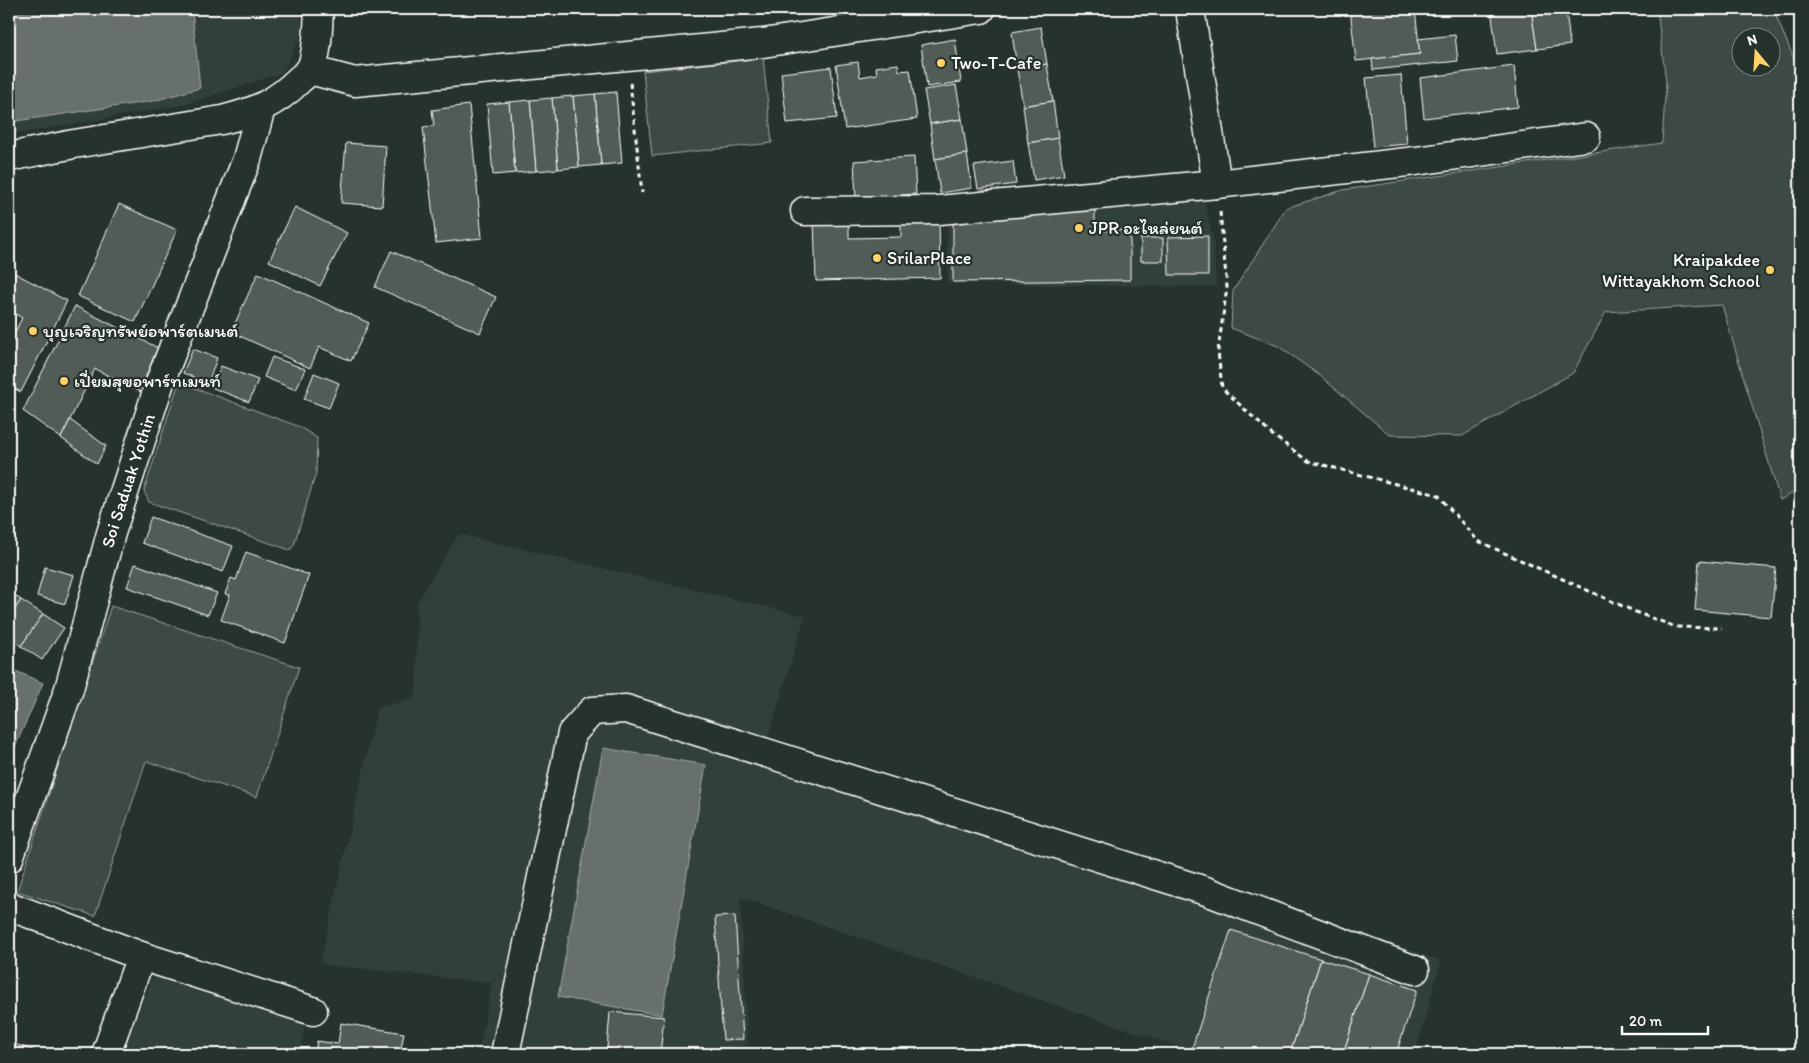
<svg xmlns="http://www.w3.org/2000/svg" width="1809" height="1063" font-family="Itim,'Playpen Sans Thai',sans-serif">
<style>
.built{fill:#333f3a}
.green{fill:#3e4944;stroke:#9ea4a2;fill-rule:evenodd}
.water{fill:#67706c;stroke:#a4a9a7}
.building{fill:#515c57;stroke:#fff}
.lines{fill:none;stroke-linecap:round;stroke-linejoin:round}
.minor-casing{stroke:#fff;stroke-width:31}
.path{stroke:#fff;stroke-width:3;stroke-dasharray:5 4;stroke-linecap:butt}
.minor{stroke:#26332d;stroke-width:28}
.poi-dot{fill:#ffd166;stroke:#26332d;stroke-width:2}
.labels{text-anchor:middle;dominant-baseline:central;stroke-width:4.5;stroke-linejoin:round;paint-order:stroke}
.poi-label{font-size:18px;fill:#fff;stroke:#26332d;text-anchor:start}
.street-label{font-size:18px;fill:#fff;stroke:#26332d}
</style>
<rect width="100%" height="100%" fill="#26332d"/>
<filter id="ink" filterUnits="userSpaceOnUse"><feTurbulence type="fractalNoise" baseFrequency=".02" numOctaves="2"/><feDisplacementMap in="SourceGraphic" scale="10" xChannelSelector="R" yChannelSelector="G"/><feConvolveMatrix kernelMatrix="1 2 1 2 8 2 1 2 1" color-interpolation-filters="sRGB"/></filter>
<g filter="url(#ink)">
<!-- built -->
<g class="built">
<path d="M9 9H302L300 38 282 73 183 105 9 135Z"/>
<path d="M1202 192 1213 240 1216 287 948 283 947 216Z"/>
<path d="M459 534 805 616 768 738 1109 844 1441 961 1415 1054H1200L740 897 748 1045 713 1051V1054H478L492 983 320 964 377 708 414 699 417 686V602Z"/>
<path d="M157 966 305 1017 301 1054H121Z"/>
</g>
<!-- green -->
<g class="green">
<path d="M1657 9H1773L1800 73V489L1780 500 1722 305 1606 312 1573 373 1462 436 1390 435 1319 375 1278 346 1231 328 1233 291 1286 208 1343 190 1662 143 1666 82ZM1742 38H1772V68H1742Z"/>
<path d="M763 58 772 143 652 156 643 71Z"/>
<path d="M179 382 300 427 317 438 316 473 294 545 290 550 149 502 144 491Z"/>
<path d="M111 606 299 667 257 797 146 761 95 916 17 891Z"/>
</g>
<!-- water -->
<g class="water">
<path d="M45 9H189L192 10 200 88 153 101 9 122V13Z"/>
<path d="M9 668 43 683 9 761Z"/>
<path d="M603 748 706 765 662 1015 558 997Z"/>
</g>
<!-- building -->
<g class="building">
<path d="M1350 9H1415L1420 54 1356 61Z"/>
<path d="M1491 9H1531L1537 49 1497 54Z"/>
<path d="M1531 9H1566L1570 45 1537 49Z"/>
<path d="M1041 27 1047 64 1017 69 1012 32Z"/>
<path d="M1455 35 1458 61 1373 70 1372 59 1420 54 1418 39Z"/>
<path d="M955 39 961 82 927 87 921 45Z"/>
<path d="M858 62 860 77 877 74 876 67 898 64 899 71 910 70 917 119 845 129 836 65Z"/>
<path d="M1047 64 1053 101 1023 106 1017 69Z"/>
<path d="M1514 66 1518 107 1424 118 1420 78Z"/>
<path d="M831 67 837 118 787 123 781 73Z"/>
<path d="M1401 75 1407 144 1373 147 1366 78Z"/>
<path d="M956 85 962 119 930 124 924 90Z"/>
<path d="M616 92 622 163 601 165 595 94Z"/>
<path d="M595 94 601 165 579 167 573 96Z"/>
<path d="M573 96 579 167 558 169 552 98Z"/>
<path d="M552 98 558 169 536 171 530 100Z"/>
<path d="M530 100 536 171 515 173 509 102Z"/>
<path d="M1053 101 1058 138 1028 143 1023 106Z"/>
<path d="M509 102 515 173 493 175 487 104Z"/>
<path d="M469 105 482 238 436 243 423 127 434 126 432 110Z"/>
<path d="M962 119 967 154 935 159 930 124Z"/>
<path d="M1058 138 1064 175 1034 180 1028 143Z"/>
<path d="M346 143 386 146 382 206 341 203Z"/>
<path d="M967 154 972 188 940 193 935 159Z"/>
<path d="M914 157 916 194 856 198 854 161Z"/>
<path d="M1013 161 1016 184 978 189 974 166Z"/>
<path d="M119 204 177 230 135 322 78 296Z"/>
<path d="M1095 206V231L1130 230V280L953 282V220Z"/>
<path d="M295 207 347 233 320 286 269 261Z"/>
<path d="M901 217H939L940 278 816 281 814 221 849 220V238L901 237Z"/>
<path d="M1208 236V275H1169L1168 237Z"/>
<rect x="1141" y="238" width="22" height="23"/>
<path d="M391 251 496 297 480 333 375 287Z"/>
<path d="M9 270 67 301 21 392 9 386V344L22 318 9 310Z"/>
<path d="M258 273 369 323 351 361 319 347 310 368 231 332Z"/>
<path d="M75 306 162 350 141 392 95 369 61 438 23 411Z"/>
<path d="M193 349 217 358 208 383 183 373Z"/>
<path d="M272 357 305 369 296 390 264 377Z"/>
<path d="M221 366 258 380 249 402 213 388Z"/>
<path d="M314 373 339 383 329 408 304 399Z"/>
<path d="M70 420 106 446 97 464 61 438Z"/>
<path d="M151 517 233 546 223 572 142 543Z"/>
<path d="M246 552 309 575 285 643 221 620 230 595 225 594 231 578 236 580Z"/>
<path d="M1699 561 1776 568 1771 617 1695 610Z"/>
<path d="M135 564 217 593 208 615 127 587Z"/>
<path d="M45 567 74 575 65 604 37 596Z"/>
<path d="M9 591 21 600 9 618Z"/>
<path d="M21 600 43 614 21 646 9 637V618Z"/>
<path d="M43 614 64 628 42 660 21 646Z"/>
<path d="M735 916 743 1039 723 1040 715 917Z"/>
<path d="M1231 930 1321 959 1290 1054H1212L1192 1048Z"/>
<path d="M1321 959 1369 974 1343 1054H1290Z"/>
<path d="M1369 974 1417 990 1396 1054H1343Z"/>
<path d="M610 1012 664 1017 660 1054 607 1049Z"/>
<path d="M341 1023 404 1033 400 1054H315L317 1041 338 1044Z"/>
<path d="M9 1042 44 1054H9Z"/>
</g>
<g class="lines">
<!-- minor casing -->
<g class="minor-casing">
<g id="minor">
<path d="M1190 9 1217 184"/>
<path d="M310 70 355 82 763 43 981 9"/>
<path d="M9 157 74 144 222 120C254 112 275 104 299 80 302 77 308 73 310 70 318 56 318 25 319 9"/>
<path d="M805 211 939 210 1217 184 1416 161 1586 137"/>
<path id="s1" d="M9 858 69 689 111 533 160 382 247 159 261 108"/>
<path d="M9 906 141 956 106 1054"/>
<path d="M141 956 313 1011"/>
<path d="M505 1054 572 733 592 711 626 709 1206 891 1415 970"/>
</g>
</g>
<!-- path -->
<g class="path">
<path d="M630 83 642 193"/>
<path d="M1220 212 1227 287 1218 351 1222 388 1271 434 1308 461 1438 495 1478 541 1638 613 1676 627 1722 628"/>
</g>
<!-- minor -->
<use href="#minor" class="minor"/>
</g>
</g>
<!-- markers -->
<g class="poi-dot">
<circle cx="941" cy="63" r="5"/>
<circle cx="1079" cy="228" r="5"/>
<circle cx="877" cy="258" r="5"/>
<circle cx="1770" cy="270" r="5"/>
<circle cx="33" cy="331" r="5"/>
<circle cx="64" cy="381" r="5"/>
</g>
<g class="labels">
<!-- poi labels -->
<g class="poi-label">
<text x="951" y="63">Two-T-Cafe</text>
<text x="1089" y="228">JPR อะไหล่ยนต์</text>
<text x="887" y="258">SrilarPlace</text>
<text x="1760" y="260" text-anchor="end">Kraipakdee<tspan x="1760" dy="21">Wittayakhom School</tspan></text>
<text x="43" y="331">บุญเจริญทรัพย์อพาร์ตเมนต์</text>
<text x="74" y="381">เปี่ยมสุขอพาร์ทเมนท์</text>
</g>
<!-- street labels -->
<g class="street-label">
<text stroke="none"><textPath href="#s1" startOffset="396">Soi Saduak Yothin</textPath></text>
</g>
</g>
<!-- margin -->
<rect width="1809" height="1063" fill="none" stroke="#26332d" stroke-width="30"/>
<rect x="15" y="15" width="1779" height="1033" fill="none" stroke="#fff" stroke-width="2" filter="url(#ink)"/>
<!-- north arrow -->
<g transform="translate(1756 52) rotate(342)"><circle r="24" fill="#26332d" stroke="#7d8581"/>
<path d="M0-4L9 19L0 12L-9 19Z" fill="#ffd166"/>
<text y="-8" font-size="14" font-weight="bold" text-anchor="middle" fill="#ffffff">N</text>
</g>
<!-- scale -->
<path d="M1622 1026v8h86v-8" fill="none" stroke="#ffffff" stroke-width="2.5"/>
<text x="1629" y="1026" font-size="15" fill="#ffffff" stroke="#26332d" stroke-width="4" paint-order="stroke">20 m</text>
</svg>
